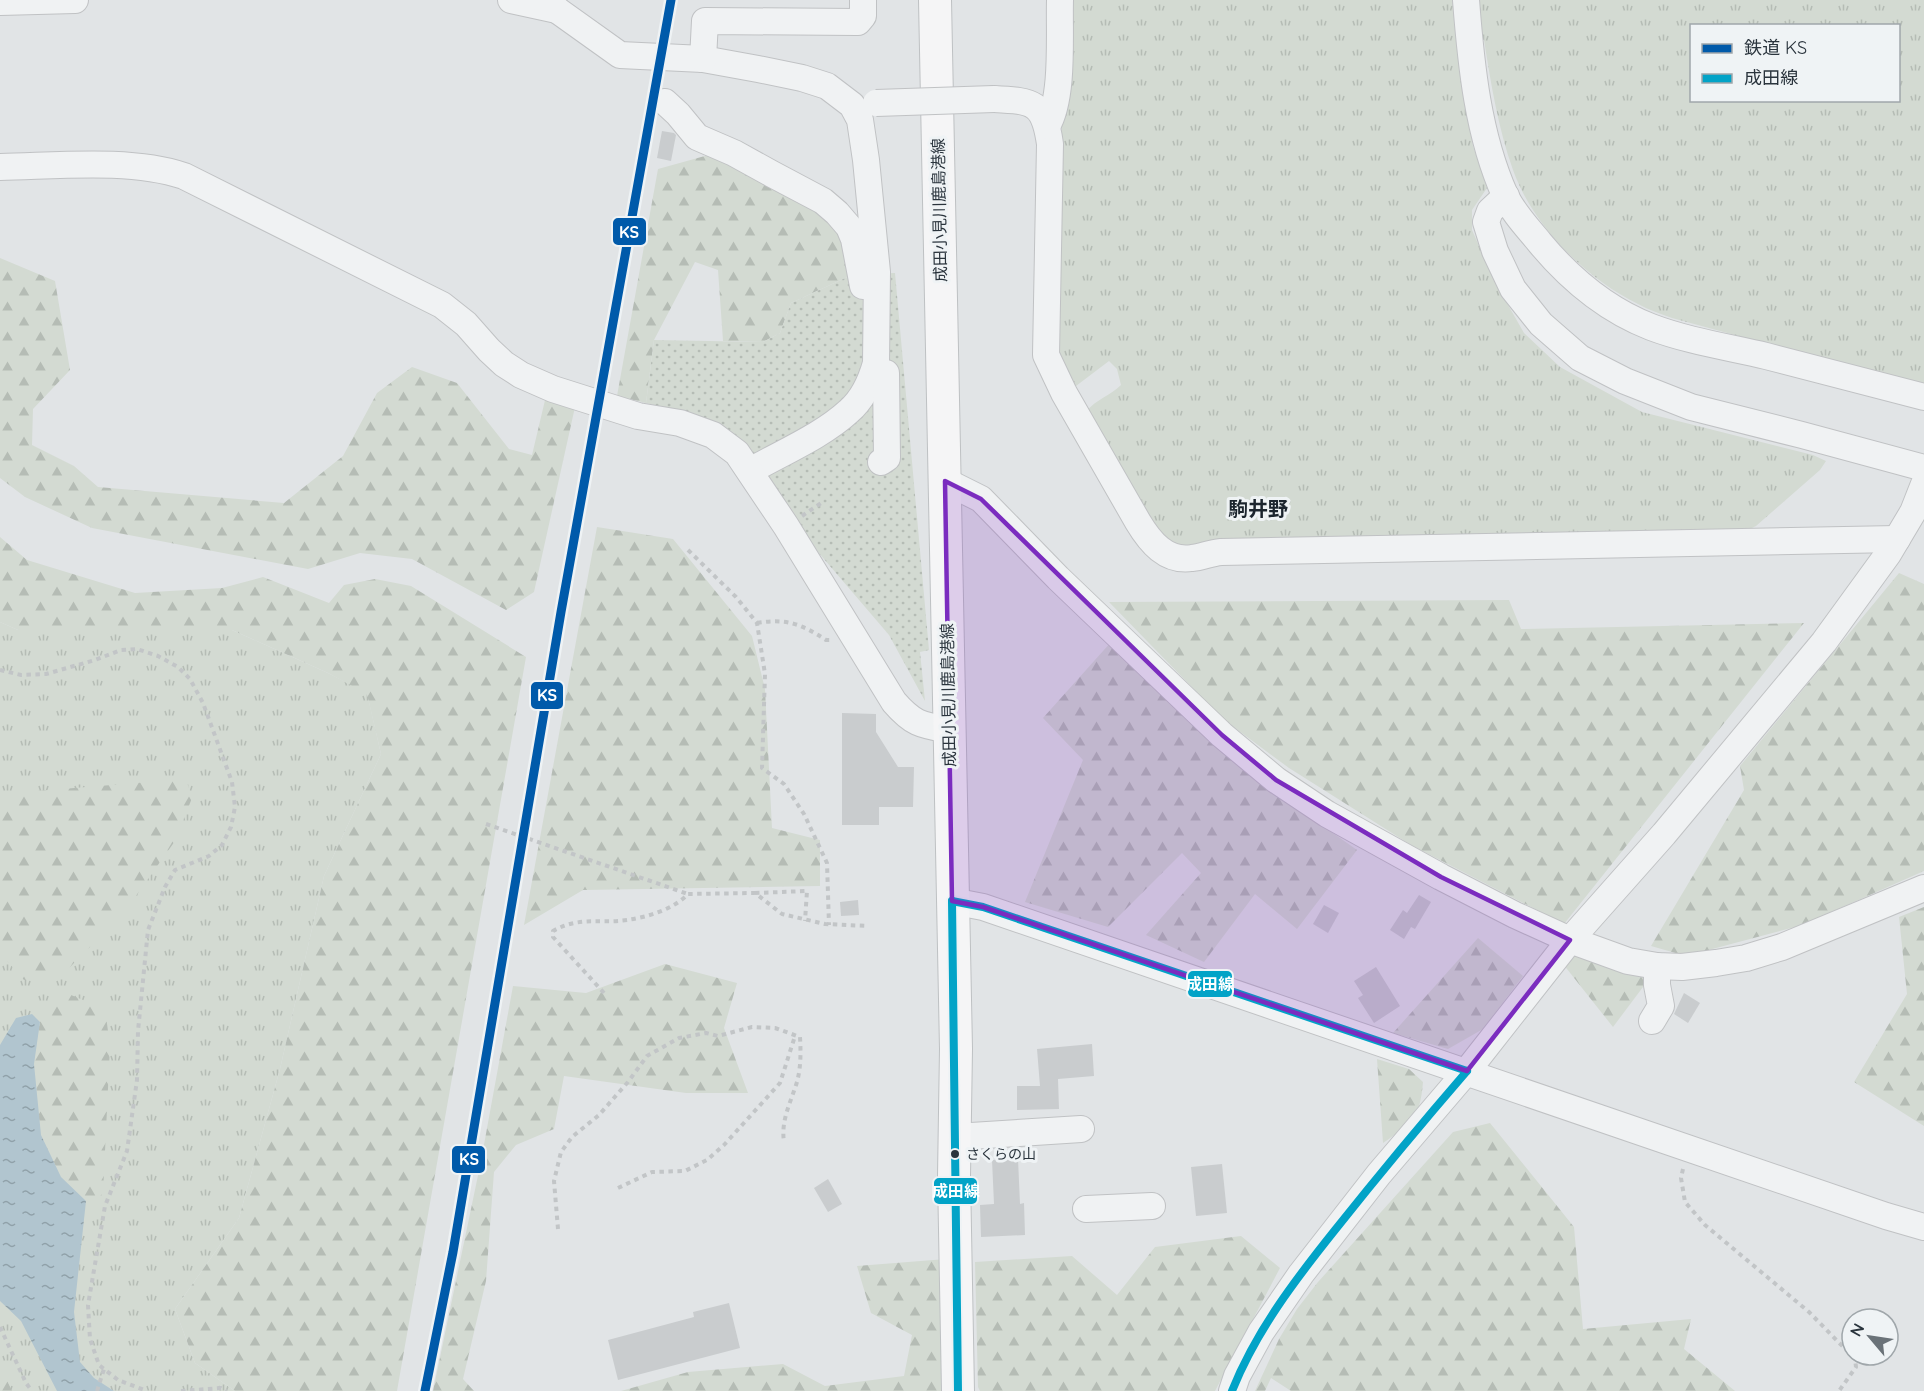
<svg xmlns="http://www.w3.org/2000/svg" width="1924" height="1391" font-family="Quicksand,'Noto Sans JP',sans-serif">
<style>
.grass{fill:url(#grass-tufts);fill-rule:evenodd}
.forest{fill:url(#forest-firs)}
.park{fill:url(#park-dots)}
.water{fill:url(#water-ripples)}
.building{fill:#c9ccce}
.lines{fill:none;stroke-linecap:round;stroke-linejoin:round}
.minor-casing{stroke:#c0c2c4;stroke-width:28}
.major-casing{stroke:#bec1c3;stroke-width:34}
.path{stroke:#c2c5c7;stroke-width:4;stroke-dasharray:4.5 4.5;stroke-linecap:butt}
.minor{stroke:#f0f2f3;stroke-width:26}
.major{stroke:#f5f5f6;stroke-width:32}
.minor-bridge-casing{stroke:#c0c2c4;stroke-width:28;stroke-linecap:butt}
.minor-bridge{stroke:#f0f2f3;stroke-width:26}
.bus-1-casing{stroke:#eff3f5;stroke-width:12}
.bus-1{stroke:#02a3c7;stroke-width:8}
.rail-1-casing{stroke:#eff3f5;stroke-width:14}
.rail-1{stroke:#005aaa;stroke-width:9}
.marked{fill:#7b2cbf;fill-opacity:0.2;stroke:#7b2cbf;stroke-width:4.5;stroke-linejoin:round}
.bus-dot{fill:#2a343d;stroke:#eff3f5;stroke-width:2}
.labels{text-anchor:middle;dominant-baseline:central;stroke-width:6;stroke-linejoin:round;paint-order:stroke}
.bus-label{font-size:14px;fill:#2a343d;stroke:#eff3f5;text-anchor:start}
.street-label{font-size:16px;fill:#2a343d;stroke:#eff3f5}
.quarter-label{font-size:20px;font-weight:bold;fill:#1c252e;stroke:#eff3f5}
.line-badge{stroke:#eff3f5;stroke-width:2}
.badge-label{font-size:16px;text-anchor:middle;font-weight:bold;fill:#fff}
</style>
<defs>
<pattern id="grass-tufts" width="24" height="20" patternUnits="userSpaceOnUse" patternTransform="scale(1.5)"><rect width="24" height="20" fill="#d3dad2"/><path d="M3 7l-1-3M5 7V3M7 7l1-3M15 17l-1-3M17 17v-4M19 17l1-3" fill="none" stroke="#b5bcb5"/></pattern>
<pattern id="forest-firs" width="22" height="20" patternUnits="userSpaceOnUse" patternTransform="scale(1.5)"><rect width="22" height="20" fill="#d3dad2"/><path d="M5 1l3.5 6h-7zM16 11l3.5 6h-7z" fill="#b5bcb5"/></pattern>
<pattern id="park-dots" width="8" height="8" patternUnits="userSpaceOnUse" patternTransform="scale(1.5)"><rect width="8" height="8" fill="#d3dad2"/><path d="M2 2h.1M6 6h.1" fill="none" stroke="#b5bcb5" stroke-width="1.8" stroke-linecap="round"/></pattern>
<pattern id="water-ripples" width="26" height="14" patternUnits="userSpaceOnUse" patternTransform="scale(1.5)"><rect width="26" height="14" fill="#b1c5cf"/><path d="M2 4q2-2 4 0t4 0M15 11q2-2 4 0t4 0" fill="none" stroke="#90a1a9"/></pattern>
</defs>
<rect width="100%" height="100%" fill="#e1e4e6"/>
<!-- grass -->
<g class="grass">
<path d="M1067 0H1455L1461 82 1473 146 1487 188 1472 210V230L1495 282 1524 333 1560 367 1642 412 1813 455 1826 461 1820 470 1756 526 1740 534 1173 546 1159 534 1086 412C1096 399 1110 396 1121 385L1117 369 1109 361 1076 386C1057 376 1058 349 1054 330Z"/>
<path d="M1476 0H1924V386L1672 318C1661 314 1649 310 1638 304 1585 278 1533 226 1513 170 1498 128 1491 84 1484 40L1477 38ZM1692 26H1898V100H1692Z"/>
<path d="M0 622 18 630H232L328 673 367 693 381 754 324 876 280 1069 239 1218 175 1309 195 1363 235 1391H0Z"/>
</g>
<!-- forest -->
<g class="forest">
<path d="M712 154 818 207 838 230 854 274 791 303 780 333 763 342 723 341 718 270 695 262 654 340 646 403 617 396 658 169Z"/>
<path d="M0 258 55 281 70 370 33 409 32 445 74 466 98 487 284 503 343 456 377 393 412 367 457 383 509 449 532 455 546 396 575 407 534 592 506 610 412 559 360 553 308 569 92 528 25 497 0 478Z"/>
<path d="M597 527 673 539 752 636 765 689 772 828 820 840V886L583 890 524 925Z"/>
<path d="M0 537 27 560 135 593 222 588 263 577 329 603 344 585 375 579 411 586 526 657 397 1391H235L195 1363 175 1309 239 1218 280 1069 324 876 381 754 367 694 328 673 232 630H18L0 622Z"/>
<path d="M1899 573 1924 584V871L1802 925 1686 956 1651 946 1744 790 1740 766Z"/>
<path d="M1509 600 1521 629 1804 623 1564 924 1411 845 1289 768 1223 719 1109 602Z"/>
<path d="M1112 641 1258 780 1357 850 1297 929 1255 894 1204 962 1146 935 1201 873 1182 853 1108 927 1025 902 1083 760 1043 718Z"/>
<path d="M186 779 192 798 175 841 123 914 64 973 24 980 0 953V794Z"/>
<path d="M1924 907V1126L1854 1082 1907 994 1899 917Z"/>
<path d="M1478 938 1523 976 1483 1029 1448 1049 1393 1033Z"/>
<path d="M1575 952 1649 979 1613 1027 1563 964Z"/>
<path d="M665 964 737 983 724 1028 748 1093H686L564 1076 554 1129 516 1145 494 1172 486 1281 463 1379 474 1391H433L481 1161 513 986 586 993Z"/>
<path d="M71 995 105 1009 110 1046 103 1193 94 1203 86 1201 61 1177 41 1135 34 1064 40 1022 32 1014Z"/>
<path d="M1377 1059 1409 1069 1423 1082C1420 1118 1412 1123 1383 1143Z"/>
<path d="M1490 1123 1574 1227 1583 1329 1691 1319 1684 1349 1735 1391H1291L1271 1378 1265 1391H1255L1279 1339 1297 1309 1318 1282 1453 1132Z"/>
<path d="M1241 1236 1280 1268 1215 1391H980L978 1387 975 1262 1072 1256 1117 1295 1155 1247Z"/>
<path d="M946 1259 944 1391H621L688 1372 783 1364 825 1386 904 1376 912 1335 871 1313 857 1266Z"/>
<path d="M0 1366 12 1391H0Z"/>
</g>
<!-- park -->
<path class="park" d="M895 273 929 650 920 652 925 701 889 635 800 531 676 410 646 403 654 340 763 342 780 333 791 303 854 274Z"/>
<!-- water -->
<path class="water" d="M32 1014 40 1022 34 1064 41 1135 61 1177 86 1201 74 1312 80 1362 94 1378 114 1391H57L21 1321 0 1301V1045L16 1018Z"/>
<!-- building -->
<g class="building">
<path d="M662 131 674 133 676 135 671 161 657 158Z"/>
<path d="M842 713 876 714V732L898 767H914L913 807H879V825H842Z"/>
<path d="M1419 895 1431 902 1415 929 1411 927 1404 939 1390 930 1403 910 1407 913Z"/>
<path d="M858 900 859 915 841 916 840 902Z"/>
<path d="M1324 905 1339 913 1328 933 1313 924Z"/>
<path d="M1376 967 1400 1006 1374 1023 1358 998 1363 995 1354 981Z"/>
<path d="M1684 993 1700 1003 1688 1023 1674 1014Z"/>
<path d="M1092 1044 1094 1076 1058 1079 1059 1109 1017 1110V1086H1040L1037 1049Z"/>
<path d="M1018 1159 1020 1204 1024 1203 1025 1235 981 1237 980 1205 994 1204 992 1160Z"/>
<path d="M1222 1164 1227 1213 1196 1216 1191 1167Z"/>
<path d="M828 1179 842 1204 828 1212 814 1188Z"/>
<path d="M729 1303 740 1348 618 1380 608 1340 694 1317 693 1312Z"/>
</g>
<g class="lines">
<!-- minor casing -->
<g class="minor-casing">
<g id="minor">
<path d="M511 0 557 10"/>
<path d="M543 0 620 55 703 59 758 69 802 78 827 86 852 105 860 120 866 160 877 272 876 363C871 381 863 399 849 411 822 436 781 453 750 471"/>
<path d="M1466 0C1471 65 1478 135 1505 195 1513 213 1528 228 1540 243 1570 279 1607 310 1651 327 1688 341 1728 347 1766 356 1818 370 1871 383 1924 397"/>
<path d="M0 2 75 0"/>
<path d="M703 59 705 21 858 22 863 16V0"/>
<path d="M994 99C1034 101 1044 102 1050 144L1046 355 1064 393 1138 522C1150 542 1166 562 1192 558 1202 557 1210 553 1221 552L1897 539"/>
<path d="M665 102 678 114 697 137 734 153 772 174 823 201 837 213 849 227 854 239 863 286"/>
<path d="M1047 126C1064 97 1059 35 1060 0"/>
<path d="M0 167C57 166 130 158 184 176L442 305 466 324 489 350 504 364 521 375 553 389 638 416 680 423 713 435 737 453 786 526 894 702C913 724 921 725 949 730"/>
<path d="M1506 196 1490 211 1486 222 1495 251 1513 289 1541 324 1580 358 1625 381 1691 407 1802 435 1924 468"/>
<path d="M881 462 887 458 886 373"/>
<path d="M945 481 981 499 1058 578 1222 735 1276 780 1327 814 1441 877 1515 915 1570 940 1628 961 1657 966 1682 967 1716 963 1746 958 1782 947 1924 888"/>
<path d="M952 901 983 907 1886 1216 1924 1227"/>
<path d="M1652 1021 1661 1006 1657 985V966"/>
<path d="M955 1137 1081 1129"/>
<path d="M1086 1209 1152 1206"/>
<path d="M1232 1391 1237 1376 1261 1332 1301 1274 1379 1174 1467 1071 1570 940 1664 834 1824 642 1888 554 1913 512 1924 484"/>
</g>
</g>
<!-- major casing -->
<g class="major-casing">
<path id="major" d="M935 0 956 1049 954 1176 958 1391"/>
</g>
<!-- path -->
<g class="path">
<path d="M802 516 824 501"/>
<path d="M688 550 736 597 757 623 765 674 762 768 784 784 804 814 827 863 829 925"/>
<path d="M757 623C787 618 801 624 826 640H830"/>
<path d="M0 670 21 675 46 674 95 660 121 650 137 649 158 656 178 667 190 679 203 703 232 782 235 807 231 827 222 845 209 856 175 870 165 887 148 930 138 1031 137 1080 127 1151 105 1206 88 1305 90 1339 99 1365 118 1380 147 1391"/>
<path d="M486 824 688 894"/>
<path d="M755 893 807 891 805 921"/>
<path d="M604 993 553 937V931C579 916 600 924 627 920 648 917 674 909 688 894L755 893 782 914 825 924 868 926"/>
<path d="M1683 1169 1681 1178 1685 1202 1705 1225 1809 1312 1855 1359 1856 1367 1839 1391"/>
<path d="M618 1188 652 1172 685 1171 707 1160 724 1145 780 1083 795 1036"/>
<path d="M558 1229 554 1181 561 1152 572 1137 599 1115 628 1082 647 1056 679 1038 706 1033 718 1036 752 1027 775 1028 800 1037C801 1054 801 1072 795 1088 789 1106 781 1122 784 1142"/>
<path d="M0 1327 26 1383 32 1391"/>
<path d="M97 1391 104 1369"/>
<path d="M181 1391 221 1388 226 1391"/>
</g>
<!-- minor -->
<use href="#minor" class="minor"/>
<!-- major -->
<use href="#major" class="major"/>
<!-- minor-bridge casing -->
<g class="minor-bridge-casing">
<path id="minor-bridge" d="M876 103 994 99"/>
</g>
<!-- minor-bridge -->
<use href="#minor-bridge" class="minor-bridge"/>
<!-- bus-1 casing -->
<g class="bus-1-casing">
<g id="bus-1">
<path d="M952 901 983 907 1467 1071"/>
<path d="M952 901 958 1391"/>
<path d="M1232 1391C1256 1331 1295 1280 1335 1230 1378 1176 1422 1123 1467 1071"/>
</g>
</g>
<!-- bus-1 -->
<use href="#bus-1" class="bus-1"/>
<!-- rail-1 casing -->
<g class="rail-1-casing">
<path id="rail-1" d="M425 1391 453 1252 561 612 671 0"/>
</g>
<!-- rail-1 -->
<use href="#rail-1" class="rail-1"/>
</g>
<!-- marked area -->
<path class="marked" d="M945 481 981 499 1222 735 1276 780 1441 877 1570 940 1467 1071 983 907 952 901Z"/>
<!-- markers -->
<circle class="bus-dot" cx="955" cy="1154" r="5"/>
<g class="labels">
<!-- bus labels -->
<g class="bus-label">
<text x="966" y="1154">さくらの山</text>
</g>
<!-- street labels -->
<g class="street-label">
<text transform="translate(939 210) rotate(-91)">成田小見川鹿島港線</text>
<text transform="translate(948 695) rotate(-91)">成田小見川鹿島港線</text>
</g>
<!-- quarter labels -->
<g class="quarter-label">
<text x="1258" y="508">駒井野</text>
</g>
</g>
<g class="line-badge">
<rect x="612" y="217" width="35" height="29" rx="6" fill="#005aaa"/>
<rect x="530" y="681" width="34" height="29" rx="6" fill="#005aaa"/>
<rect x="1187" y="970" width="46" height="28" rx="6" fill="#02a3c7"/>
<rect x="451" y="1145" width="35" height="29" rx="6" fill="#005aaa"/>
<rect x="933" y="1177" width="45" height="28" rx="6" fill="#02a3c7"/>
</g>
<g class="badge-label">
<text x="629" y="238">KS</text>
<text x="547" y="701">KS</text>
<text x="1210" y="990">成田線</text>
<text x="469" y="1165">KS</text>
<text x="956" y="1197">成田線</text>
</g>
<!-- legend -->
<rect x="1690" y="24" width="210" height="78" fill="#eff3f5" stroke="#a0a7ab" stroke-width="1.5"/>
<rect x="1702" y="44" width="30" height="9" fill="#005aaa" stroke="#a0a7ab" stroke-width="1.5"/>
<text x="1744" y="54" font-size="18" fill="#2a343d">鉄道 KS</text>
<rect x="1702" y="74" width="30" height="9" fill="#02a3c7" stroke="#a0a7ab" stroke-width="1.5"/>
<text x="1744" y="84" font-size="18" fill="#2a343d">成田線</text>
<!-- north arrow -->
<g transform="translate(1870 1337) rotate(299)"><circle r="28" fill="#eff3f5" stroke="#a0a7ab" stroke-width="1.5"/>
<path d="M0-4.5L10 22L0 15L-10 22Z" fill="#6a7278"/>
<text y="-9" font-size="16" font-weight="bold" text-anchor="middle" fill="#2a343d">N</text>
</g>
</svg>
